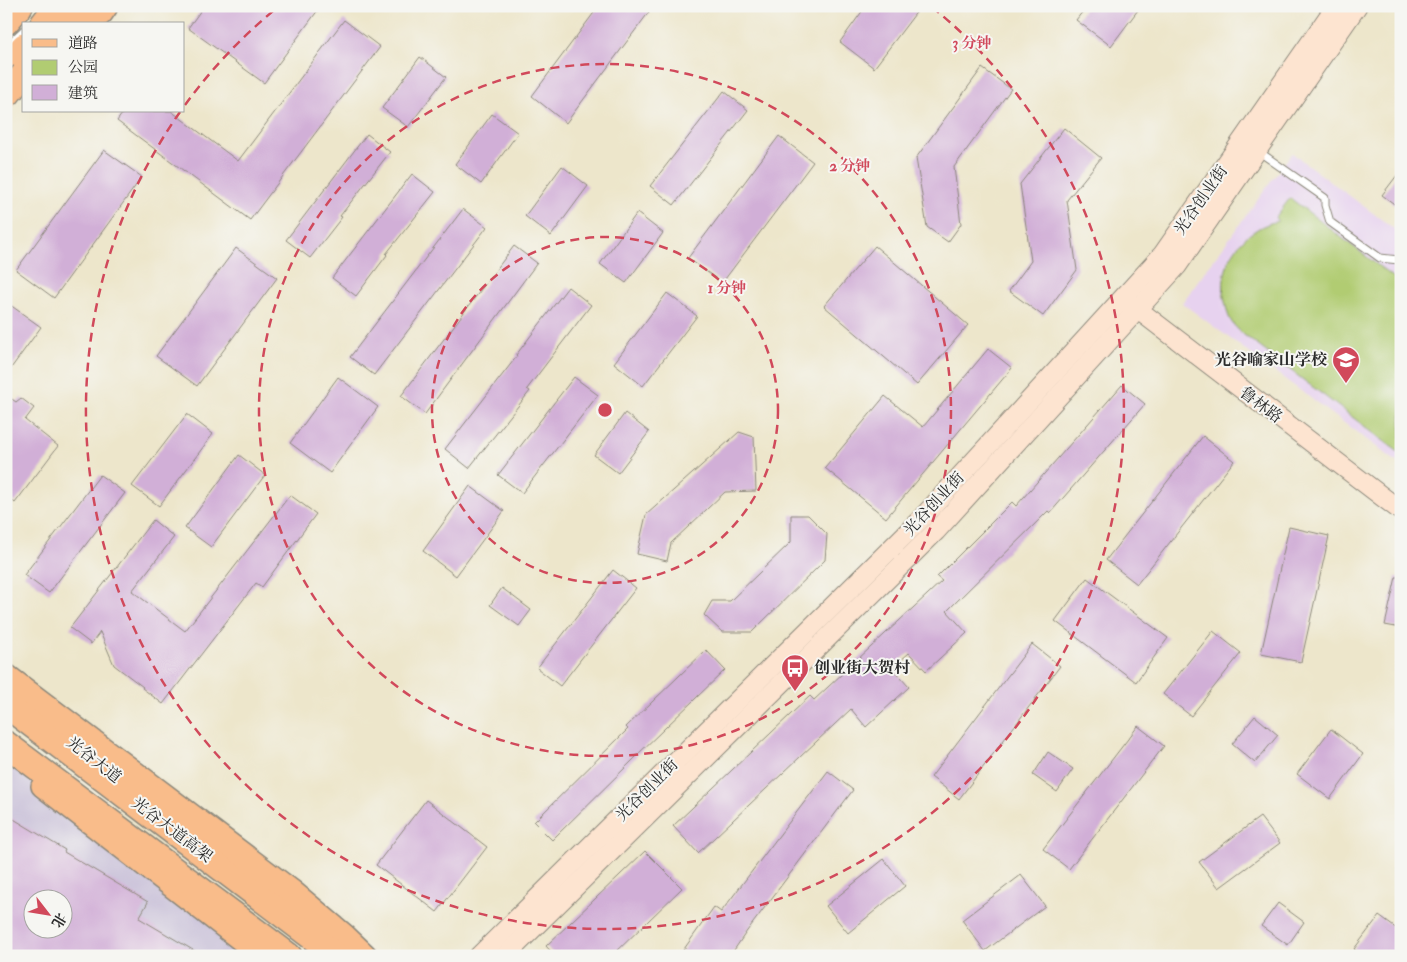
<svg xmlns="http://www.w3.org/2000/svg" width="1407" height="962" font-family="'IM FELL Double Pica','Noto Serif SC',serif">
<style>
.built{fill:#e7d2ef}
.industrial{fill:#c8bfd8;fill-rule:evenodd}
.green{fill:#b1cc72;stroke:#6e7c4e}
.building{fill:#d1afd7;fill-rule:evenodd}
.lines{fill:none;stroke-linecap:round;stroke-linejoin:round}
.lane-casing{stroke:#8c887b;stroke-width:9}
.secondary-casing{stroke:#8c887b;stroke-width:21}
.primary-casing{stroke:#8c887b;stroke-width:24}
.highway-casing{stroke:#8c887b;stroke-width:28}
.lane{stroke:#fff;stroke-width:7}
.secondary{stroke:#fde4d0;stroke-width:19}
.primary{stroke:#f9bc8a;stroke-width:21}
.highway{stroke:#f9bc8a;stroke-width:25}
.highway-bridge-casing{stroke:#8c887b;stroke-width:28;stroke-linecap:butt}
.highway-bridge{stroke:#f9bc8a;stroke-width:25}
.ring{fill:none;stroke:#d1495b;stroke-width:2.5;stroke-dasharray:9 6}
.labels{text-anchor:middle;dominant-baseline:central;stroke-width:4;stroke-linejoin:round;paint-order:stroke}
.street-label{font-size:16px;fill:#2b2b2b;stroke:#f6f6f2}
.poi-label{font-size:16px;font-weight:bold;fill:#2b2b2b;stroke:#f6f6f2;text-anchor:end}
.centre{fill:#d1495b;stroke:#f6f6f2;stroke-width:2.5}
.ring-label{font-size:15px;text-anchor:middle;font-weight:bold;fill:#d1495b;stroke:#f6f6f2;stroke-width:4;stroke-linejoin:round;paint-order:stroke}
</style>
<rect width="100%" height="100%" fill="#f6f6f2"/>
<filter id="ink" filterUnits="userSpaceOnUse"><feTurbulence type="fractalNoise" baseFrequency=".02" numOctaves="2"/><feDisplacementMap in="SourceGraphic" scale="10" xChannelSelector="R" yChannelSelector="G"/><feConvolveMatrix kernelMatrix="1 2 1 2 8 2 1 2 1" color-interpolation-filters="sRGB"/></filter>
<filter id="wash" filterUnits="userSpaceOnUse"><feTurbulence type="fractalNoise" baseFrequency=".0096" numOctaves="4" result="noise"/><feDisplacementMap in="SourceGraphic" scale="20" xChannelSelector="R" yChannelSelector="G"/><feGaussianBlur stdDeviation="1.12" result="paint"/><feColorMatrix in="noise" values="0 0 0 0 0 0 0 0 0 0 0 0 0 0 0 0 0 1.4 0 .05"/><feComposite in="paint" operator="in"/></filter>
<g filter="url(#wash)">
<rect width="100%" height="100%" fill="#ede6cb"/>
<!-- built -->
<path class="built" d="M1292 153 1401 234V465L1182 303Z"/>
<!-- industrial -->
<path class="industrial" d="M6 760 266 956H6ZM32 900H62V930H32Z"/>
<!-- green -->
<path class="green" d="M1290 198 1401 283V454L1244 335C1240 331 1236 328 1233 324 1229 319 1227 312 1226 306 1215 268 1240 229 1278 221L1275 218Z"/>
<g id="blocks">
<!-- building -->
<g class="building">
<path d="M204 6H321L264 83 188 28Z"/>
<path d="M599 6H641L649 12 566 123 532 96Z"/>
<path d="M866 6H921L874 68 840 42Z"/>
<path d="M1087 6H1141L1111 46 1076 20Z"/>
<path d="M344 20 380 47 250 220 117 121 124 111H171L238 161Z"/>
<path d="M420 57 446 77 408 127 382 108Z"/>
<path d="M982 68 1011 89 954 167 961 224 948 242 927 227 916 158Z"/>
<path d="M724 91 748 110 674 205 650 186Z"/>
<path d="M492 114 518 133 481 184 455 164Z"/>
<path d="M1064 128 1101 158 1067 200 1077 270 1043 316 1009 291 1031 261 1020 184Z"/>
<path d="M367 134 390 152 340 216 342 217 310 258 286 240Z"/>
<path d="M779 136 813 162 722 283 688 258Z"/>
<path d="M104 150 142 177 54 298 16 270Z"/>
<path d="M562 166 588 186 551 236 525 216Z"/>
<path d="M1401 170V209L1382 195Z"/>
<path d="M412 174 435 192 386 254 387 255 356 296 332 278Z"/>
<path d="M463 209 487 227 374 375 350 357Z"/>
<path d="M637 213 663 233 626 283 600 264Z"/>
<path d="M514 246 537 263 425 414 401 396Z"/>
<path d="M875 246 968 325 917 385 824 306Z"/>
<path d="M236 248 277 278 197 386 156 356Z"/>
<path d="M568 287 591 305 527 389 530 391 469 468 445 449 517 356 516 355Z"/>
<path d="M667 293 697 316 643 386 614 363Z"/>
<path d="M6 302 41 327 6 375Z"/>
<path d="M988 349 1012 368 886 518 825 468 885 396 923 427Z"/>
<path d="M338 377 378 407 330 473 290 443Z"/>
<path d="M574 377 598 395 522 493 498 475Z"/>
<path d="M1122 385 1145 404 1050 513 1048 511 947 611 967 633 926 671 909 653 892 668 909 687 866 727 851 709 698 853 673 826 810 696 814 700 942 581 937 577 1012 502 1016 506Z"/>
<path d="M6 395 16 402 21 398 34 408 25 420 58 446 15 503 6 496Z"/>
<path d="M625 413 649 432 618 473 594 455Z"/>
<path d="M187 414 213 434 159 506 132 486Z"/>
<path d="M739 432 754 437 756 491 725 492 671 543 667 561 637 554 646 515Z"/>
<path d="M1203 436 1234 461 1137 584 1106 560Z"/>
<path d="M239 455 265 475 211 547 185 528Z"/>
<path d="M100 475 125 493 49 593 24 575Z"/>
<path d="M470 486 504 511 456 576 423 551Z"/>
<path d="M290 495 316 514 262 587 256 583 163 704 142 688 143 687 114 665 100 632 91 644 70 628 153 520 174 537 132 591 185 631Z"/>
<path d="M791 515H808L827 534 825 560 752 632H722L704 615 712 601H730L791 542Z"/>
<path d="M1289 527 1329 536 1301 662 1261 654Z"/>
<path d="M613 570 636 588 560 686 537 668Z"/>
<path d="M1396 577H1401V628L1385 625Z"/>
<path d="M1087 578 1168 638 1136 682 1055 621Z"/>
<path d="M502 588 531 610 519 626 490 605Z"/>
<path d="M1213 631 1241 653 1191 716 1163 694Z"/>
<path d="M1032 644 1060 666 959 799 931 777Z"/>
<path d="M706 650 725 670 635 757H636L552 840 534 822 628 729 626 727Z"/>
<path d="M1255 716 1278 735 1255 763 1232 744Z"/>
<path d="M1138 726 1164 746 1069 869 1043 849Z"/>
<path d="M1331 729 1363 754 1330 799 1297 774Z"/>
<path d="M1048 752 1073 769 1057 792 1033 775Z"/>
<path d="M828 771 853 790 747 931 730 956H679L714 907 721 912Z"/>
<path d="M426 800 487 847 437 912 376 865Z"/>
<path d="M1260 817 1280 843 1219 888 1199 862Z"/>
<path d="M12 818 65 850 64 852 148 902 139 918 203 956H6V828ZM32 900H62V930H32Z"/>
<path d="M645 851 682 888 612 956H555L546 946Z"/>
<path d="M884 859 905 886 848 933 826 906Z"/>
<path d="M1021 875 1045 906 985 951 962 920Z"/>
<path d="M1278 903 1304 922 1288 945 1261 926Z"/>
<path d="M1379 916 1401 932V956H1362L1354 949Z"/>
</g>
</g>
</g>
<g filter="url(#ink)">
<use href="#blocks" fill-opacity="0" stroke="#8c887b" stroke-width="1"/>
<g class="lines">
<!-- lane casing -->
<g class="lane-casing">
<g id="lane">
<path d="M13 40 24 30"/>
<path d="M1258 151 1325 198V205L1330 222 1380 258 1399 260 1401 261"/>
</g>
</g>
<!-- secondary casing -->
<g class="secondary-casing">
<g id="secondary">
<path d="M1128 302 1401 511"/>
<path d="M479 956 922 518 1163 254 1336 6"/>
<path d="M505 956 936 531 1177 266 1357 6"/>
</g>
</g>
<!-- primary casing -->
<g class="primary-casing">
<g id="primary">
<path d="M63 24 79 6"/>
<path d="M42 786 261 956"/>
</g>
</g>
<!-- highway casing -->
<g class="highway-casing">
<g id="highway">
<path d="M6 22 20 6"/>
<path d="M43 24 57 6"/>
<path d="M87 24 100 13 105 6"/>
<path d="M6 65 24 46"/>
<path d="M6 677 292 893 343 936 364 956"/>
<path d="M6 705 337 956"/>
<path d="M6 744 289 956"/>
</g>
</g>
<!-- lane -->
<use href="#lane" class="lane"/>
<!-- secondary -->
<use href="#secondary" class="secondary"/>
<!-- primary -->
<use href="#primary" class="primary"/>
<!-- highway -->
<use href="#highway" class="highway"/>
<!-- highway-bridge casing -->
<g class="highway-bridge-casing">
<path id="highway-bridge" d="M6 96 24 74"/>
</g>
<!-- highway-bridge -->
<use href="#highway-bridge" class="highway-bridge"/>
</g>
</g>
<!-- distance rings -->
<g class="ring">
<circle cx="605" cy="410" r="173"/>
<circle cx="605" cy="410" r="346"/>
<path d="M185 105A519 519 0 0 1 278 7M932 7A519 519 0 1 1 180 112"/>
</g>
<!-- icons -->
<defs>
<g id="school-pin" transform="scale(1.4375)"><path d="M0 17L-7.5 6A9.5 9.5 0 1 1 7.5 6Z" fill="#d1495b" stroke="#f6f6f2"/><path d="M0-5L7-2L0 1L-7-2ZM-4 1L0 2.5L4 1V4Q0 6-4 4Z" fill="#fff"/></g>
<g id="bus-pin" transform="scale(1.4375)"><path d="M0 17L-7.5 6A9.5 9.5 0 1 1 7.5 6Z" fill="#d1495b" stroke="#f6f6f2"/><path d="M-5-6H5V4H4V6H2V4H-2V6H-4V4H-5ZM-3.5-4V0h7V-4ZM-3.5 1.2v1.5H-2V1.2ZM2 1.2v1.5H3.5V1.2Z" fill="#fff"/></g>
</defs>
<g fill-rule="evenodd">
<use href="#school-pin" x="1346" y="360"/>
<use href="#bus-pin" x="795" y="668"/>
</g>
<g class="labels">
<!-- street labels -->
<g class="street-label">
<text transform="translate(1201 200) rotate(-55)">光谷创业街</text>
<text transform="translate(1261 405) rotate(37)">鲁林路</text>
<text transform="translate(934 504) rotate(-47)">光谷创业街</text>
<text transform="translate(94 760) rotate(38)">光谷大道</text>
<text transform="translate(647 790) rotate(-45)">光谷创业街</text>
<text transform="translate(172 830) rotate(37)">光谷大道高架</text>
</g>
<!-- poi labels -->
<g class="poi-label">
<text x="1327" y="360">光谷喻家山学校</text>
<text x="814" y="668" text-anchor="start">创业街大贺村</text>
</g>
</g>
<circle cx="605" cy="410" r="8" class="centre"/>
<g class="ring-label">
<text x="972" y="48">3 分钟</text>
<text x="850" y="171">2 分钟</text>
<text x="727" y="293">1 分钟</text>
</g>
<!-- margin -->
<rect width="1407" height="962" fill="none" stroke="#f6f6f2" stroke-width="25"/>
<!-- legend -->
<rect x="22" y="22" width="162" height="90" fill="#f6f6f2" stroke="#a5a5a2"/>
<rect x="32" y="39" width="25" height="8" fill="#f9bc8a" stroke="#a5a5a2"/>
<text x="68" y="48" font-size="15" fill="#2b2b2b">道路</text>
<rect x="32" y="60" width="25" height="15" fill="#b1cc72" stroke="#a5a5a2"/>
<text x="68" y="72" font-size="15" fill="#2b2b2b">公园</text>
<rect x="32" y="85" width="25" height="15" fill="#d1afd7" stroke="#a5a5a2"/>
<text x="68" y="98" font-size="15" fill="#2b2b2b">建筑</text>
<!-- north arrow -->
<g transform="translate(48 914) rotate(121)"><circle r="24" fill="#f6f6f2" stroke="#a5a5a2"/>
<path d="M0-4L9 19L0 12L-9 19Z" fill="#d1495b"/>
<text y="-8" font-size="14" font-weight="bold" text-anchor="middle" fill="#2b2b2b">北</text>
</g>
</svg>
